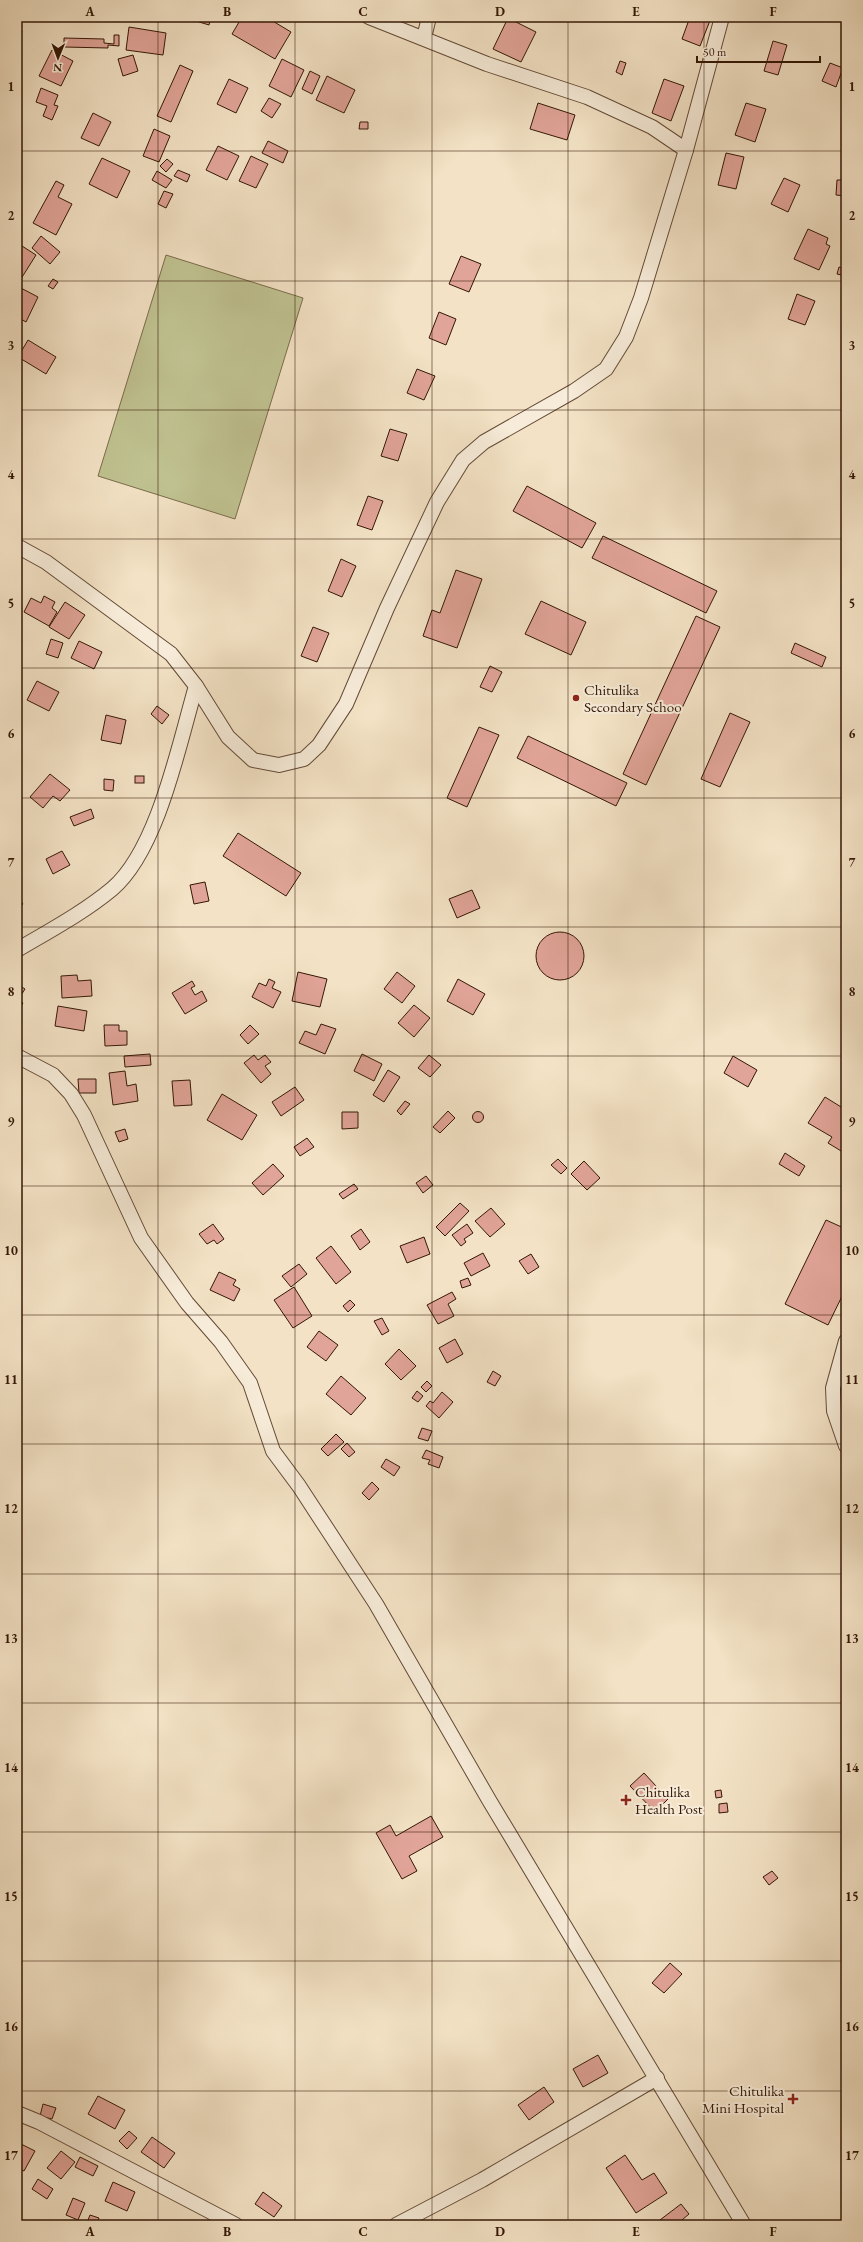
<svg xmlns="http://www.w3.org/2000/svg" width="863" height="2242" font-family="'EB Garamond',serif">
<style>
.green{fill:#c0c291;stroke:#7a6c4c}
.building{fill:#e1a498;stroke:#331706}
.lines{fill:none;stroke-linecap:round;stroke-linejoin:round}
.street-casing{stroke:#634a36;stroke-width:16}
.street{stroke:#f7ecd9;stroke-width:14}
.grid{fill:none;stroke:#331706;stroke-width:1;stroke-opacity:0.55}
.poi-dot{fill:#8f2418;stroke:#f7ecd9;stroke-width:1.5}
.labels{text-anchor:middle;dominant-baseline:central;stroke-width:4;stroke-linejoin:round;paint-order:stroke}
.poi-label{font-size:15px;fill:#331706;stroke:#f7ecd9;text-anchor:start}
.neatline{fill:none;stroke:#331706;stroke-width:1.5}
.grid-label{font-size:13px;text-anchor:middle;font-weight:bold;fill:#331706}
</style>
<rect width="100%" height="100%" fill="#f3e2c5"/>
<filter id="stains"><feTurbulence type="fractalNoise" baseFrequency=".005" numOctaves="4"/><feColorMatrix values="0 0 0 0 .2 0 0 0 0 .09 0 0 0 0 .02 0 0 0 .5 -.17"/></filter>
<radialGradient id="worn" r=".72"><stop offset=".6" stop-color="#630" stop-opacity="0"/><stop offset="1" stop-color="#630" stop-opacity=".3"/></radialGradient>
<!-- green -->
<path class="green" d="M166 255 303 298 235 519 98 476Z"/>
<!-- building -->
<g class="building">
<path d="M183 17H211L209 25Z"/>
<path d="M242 17H266L291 32 275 59 232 34Z"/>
<path d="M690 17 711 18 700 46 682 39Z"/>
<path d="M789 17H798L796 21Z"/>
<path d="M508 18 536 32 521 62 493 49Z"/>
<path d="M129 27 166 33 163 55 126 50Z"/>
<path d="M17 29 22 31 18 48H17Z"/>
<path d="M114 35H119V46L108 45V48L64 47V38L104 39V43L114 44Z"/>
<path d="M773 41 787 45 778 75 764 71Z"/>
<path d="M52 50 73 61 61 86 39 76Z"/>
<path d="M133 55 138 71 123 76 118 59Z"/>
<path d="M282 59 304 70 291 97 269 86Z"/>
<path d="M620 61 626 63 622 75 616 72Z"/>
<path d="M830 63 843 68 836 87 822 81Z"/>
<path d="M180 65 193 71 171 122 157 116Z"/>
<path d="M310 71 320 76 312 94 302 89Z"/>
<path d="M327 76 355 90 344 113 316 100Z"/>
<path d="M229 79 248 88 236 113 217 104Z"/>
<path d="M664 79 684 86 671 121 652 113Z"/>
<path d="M41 88 58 95 54 105 58 106 52 120 43 116 47 106 36 102Z"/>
<path d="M269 98 281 104 272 118 261 111Z"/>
<path d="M538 103 575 115 567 140 530 129Z"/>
<path d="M746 103 766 109 755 142 735 135Z"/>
<path d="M93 113 111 122 99 146 81 138Z"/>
<path d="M360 122H368V129H359Z"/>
<path d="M154 129 170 136 159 162 143 156Z"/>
<path d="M268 141 288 151 283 163 262 153Z"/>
<path d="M218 146 239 156 227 180 206 170Z"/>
<path d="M726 153 744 157 736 189 718 185Z"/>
<path d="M251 156 268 164 256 188 239 181Z"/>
<path d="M102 158 130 171 117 198 89 184Z"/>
<path d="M167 159 173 164 166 172 160 166Z"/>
<path d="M178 170 190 175 187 182 174 176Z"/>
<path d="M157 171 172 180 166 188 152 180Z"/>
<path d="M784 178 800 185 788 212 771 204Z"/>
<path d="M837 180H846V196L836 195Z"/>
<path d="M56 181 64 185 58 197 72 204 56 235 33 223Z"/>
<path d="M17 182 21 184 17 194Z"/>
<path d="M164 191 173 194 166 208 158 204Z"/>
<path d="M808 229 828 238 826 244 830 246 819 270 794 259Z"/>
<path d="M41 236 60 252 50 264 32 248Z"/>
<path d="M22 246 36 255 19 282 17 281V253Z"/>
<path d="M461 256 481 264 469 292 449 284Z"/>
<path d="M839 267 846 269V276L837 274Z"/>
<path d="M53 279 58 282 53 289 48 286Z"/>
<path d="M17 286 38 297 26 322 17 317Z"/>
<path d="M797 294 815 301 805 325 788 319Z"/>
<path d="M439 312 456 319 446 345 429 338Z"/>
<path d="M28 340 56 357 46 374 18 357Z"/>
<path d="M417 369 435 376 424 400 407 393Z"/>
<path d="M390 429 407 434 398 461 381 456Z"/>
<path d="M527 486 596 523 582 548 513 511Z"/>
<path d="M368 496 383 501 372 530 357 525Z"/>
<path d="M603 536 717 591 706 613 592 558Z"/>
<path d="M341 559 356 566 342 597 328 591Z"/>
<path d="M456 570 482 579 457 648 423 636 432 610 440 613Z"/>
<path d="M44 596 55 602 52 608 57 612 49 626 24 612 31 598 41 603Z"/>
<path d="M541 601 586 622 571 655 525 634Z"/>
<path d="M65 602 85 615 69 639 49 627Z"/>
<path d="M696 616 720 627 646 785 623 774Z"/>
<path d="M313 627 329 633 317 662 301 656Z"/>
<path d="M51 639 63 643 58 658 46 654Z"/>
<path d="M79 641 102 652 94 669 71 658Z"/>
<path d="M795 643 826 657 822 667 791 653Z"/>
<path d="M490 666 502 672 492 692 480 687Z"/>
<path d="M37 681 59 692 49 711 27 700Z"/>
<path d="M157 706 169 715 162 724 151 714Z"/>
<path d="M730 713 750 722 720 787 701 779Z"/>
<path d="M106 715 126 720 121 744 101 740Z"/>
<path d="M479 727 499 735 467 807 447 798Z"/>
<path d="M528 736 627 783 616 806 517 758Z"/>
<path d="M17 757 22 760 17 768Z"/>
<path d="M50 774 70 790 60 801 53 796 43 808 30 797Z"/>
<rect x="135" y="776" width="9" height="7"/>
<path d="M104 779 114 780 113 791 104 790Z"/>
<path d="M91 809 94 818 74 826 70 817Z"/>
<path d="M238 833 301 873 286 896 223 856Z"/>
<path d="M62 851 70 865 53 874 46 859Z"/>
<path d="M205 882 209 901 194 904 190 885Z"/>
<path d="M472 890 480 908 457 918 449 899Z"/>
<path d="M17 897 23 904 17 909Z"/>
<circle cx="560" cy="956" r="24"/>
<path d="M298 972 327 979 320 1007 292 1001Z"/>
<path d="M397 972 415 986 402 1003 384 989Z"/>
<path d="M77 975 78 981 91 980 92 996 62 998 61 976Z"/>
<path d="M269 979 275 982 272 988 281 992 273 1008 252 997 259 983 266 986Z"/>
<path d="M458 979 485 994 473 1015 447 1001Z"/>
<path d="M192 981 195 986 191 988 195 995 202 991 207 1001 185 1014 172 993Z"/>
<path d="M17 984 25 989 18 1000 23 1003 17 1012Z"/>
<path d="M414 1005 430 1018 414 1037 398 1023Z"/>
<path d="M58 1006 87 1011 84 1031 55 1026Z"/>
<path d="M321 1024 336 1029 325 1054 299 1043 305 1031 316 1035Z"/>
<path d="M104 1025H119V1031H127V1045L105 1046Z"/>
<path d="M250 1025 259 1034 248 1044 240 1035Z"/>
<path d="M150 1054 151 1065 125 1067 124 1056Z"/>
<path d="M362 1054 382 1064 374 1081 354 1071Z"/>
<path d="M254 1055 258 1060 265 1055 271 1062 265 1066 271 1074 261 1083 244 1063Z"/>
<path d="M429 1055 441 1065 430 1077 418 1068Z"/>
<path d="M733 1056 757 1070 748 1087 724 1073Z"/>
<path d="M388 1070 400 1077 384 1102 373 1095Z"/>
<path d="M125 1071 127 1086 136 1084 138 1101 113 1105 109 1073Z"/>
<path d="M78 1079H96V1093H79Z"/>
<path d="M190 1080 192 1105 174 1106 172 1081Z"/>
<path d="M295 1087 304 1100 281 1116 272 1102Z"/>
<path d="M222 1094 257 1115 242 1140 207 1120Z"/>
<path d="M825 1097 846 1110V1154L828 1143 832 1137 808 1123Z"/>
<path d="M405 1101 410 1104 401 1115 397 1111Z"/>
<path d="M448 1111 455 1118 440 1133 433 1127Z"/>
<circle cx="478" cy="1117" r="5.5"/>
<path d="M342 1112H358V1128L342 1129Z"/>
<path d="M125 1129 128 1139 119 1142 115 1132Z"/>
<path d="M307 1138 314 1147 300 1156 294 1147Z"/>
<path d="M785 1153 805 1166 799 1176 779 1164Z"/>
<path d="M558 1159 567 1168 561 1174 551 1165Z"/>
<path d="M584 1161 600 1178 587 1190 571 1174Z"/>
<path d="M273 1164 284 1176 263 1195 252 1183Z"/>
<path d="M426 1176 433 1185 423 1193 416 1183Z"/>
<path d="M354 1184 358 1189 343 1199 339 1194Z"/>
<path d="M460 1203 469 1211 445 1236 436 1227Z"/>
<path d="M491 1208 505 1224 490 1237 475 1221Z"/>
<path d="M826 1220 846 1229V1288L828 1325 785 1304Z"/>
<path d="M213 1224 224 1239 217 1244 214 1240 207 1244 199 1234Z"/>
<path d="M467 1224 473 1233 464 1239 466 1242 461 1246 452 1235Z"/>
<path d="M361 1229 370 1242 360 1250 351 1236Z"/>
<path d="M424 1237 430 1254 407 1263 400 1246Z"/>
<path d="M331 1246 351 1272 336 1284 316 1258Z"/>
<path d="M483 1253 490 1266 471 1276 464 1263Z"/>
<path d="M531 1254 539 1267 528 1274 519 1261Z"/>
<path d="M299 1264 307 1274 291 1287 282 1276Z"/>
<path d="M219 1272 236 1280 233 1285 240 1289 234 1301 210 1290Z"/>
<path d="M468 1278 471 1285 462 1288 460 1281Z"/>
<path d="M294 1287 312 1316 293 1328 274 1300Z"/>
<path d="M452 1292 456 1299 448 1304 454 1316 438 1324 427 1305Z"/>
<path d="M350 1300 355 1305 348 1312 343 1306Z"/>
<path d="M382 1318 389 1331 382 1335 374 1321Z"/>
<path d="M319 1331 338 1345 326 1361 307 1347Z"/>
<path d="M455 1339 463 1354 447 1363 439 1348Z"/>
<path d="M399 1349 416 1366 401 1380 385 1364Z"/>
<path d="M493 1371 501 1376 495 1386 487 1382Z"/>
<path d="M341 1376 366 1398 351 1415 326 1394Z"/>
<path d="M427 1381 432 1386 426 1392 421 1387Z"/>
<path d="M417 1391 423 1396 418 1402 412 1398Z"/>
<path d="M442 1392 453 1402 439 1418 426 1406 430 1401 433 1403Z"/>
<path d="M422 1428 432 1431 428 1441 418 1438Z"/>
<path d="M336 1434 344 1442 328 1456 321 1449Z"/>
<path d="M347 1443 355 1452 349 1457 341 1449Z"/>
<path d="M426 1450 443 1457 439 1468 428 1464 430 1460 422 1458Z"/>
<path d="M386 1459 400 1467 394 1476 381 1467Z"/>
<path d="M372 1482 379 1489 369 1500 362 1493Z"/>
<path d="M644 1773 668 1799 655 1812 630 1786Z"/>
<path d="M721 1790 722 1797 716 1798 715 1791Z"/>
<path d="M727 1803 728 1812 719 1813V1804Z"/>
<path d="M431 1816 443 1837 409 1856 417 1871 402 1879 376 1833 390 1825 396 1836Z"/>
<path d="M772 1871 778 1878 769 1885 763 1877Z"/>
<path d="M670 1963 682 1974 664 1993 652 1983Z"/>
<path d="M598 2055 608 2073 583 2087 573 2069Z"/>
<path d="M544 2087 554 2102 529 2120 518 2105Z"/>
<path d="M98 2096 125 2110 115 2129 88 2114Z"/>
<path d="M43 2104 56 2108 52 2119 40 2116Z"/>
<path d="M129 2131 137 2138 127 2149 119 2141Z"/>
<path d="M152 2137 175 2153 164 2168 141 2152Z"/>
<path d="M17 2142 35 2151 24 2171 17 2168Z"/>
<path d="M61 2151 75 2162 61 2179 47 2168Z"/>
<path d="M625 2155 642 2180 654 2173 667 2193 636 2213 606 2168Z"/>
<path d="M80 2157 98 2166 93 2176 75 2167Z"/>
<path d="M38 2179 53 2189 47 2199 32 2189Z"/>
<path d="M113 2182 135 2192 127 2211 105 2201Z"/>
<path d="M263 2192 282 2206 274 2217 255 2204Z"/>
<path d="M73 2198 85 2203 78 2220 66 2215Z"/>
<path d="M681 2204 689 2214 676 2225H658L656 2223Z"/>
<path d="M90 2215 99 2218 96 2225H86Z"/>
</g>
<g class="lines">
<!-- street casing -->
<g class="street-casing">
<g id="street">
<path d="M369 17 487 64 587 97 652 127 686 150"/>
<path d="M424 38 429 17"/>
<path d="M17 546 46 562 171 654 196 686 228 737 253 760 279 765 304 759 319 745 346 704 387 608 437 502 463 460 484 442 574 391 606 369 626 337 641 298 686 150 722 17"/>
<path d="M17 950C49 931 83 913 112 889 158 850 179 744 196 686"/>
<path d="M17 1056 53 1075 71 1094 84 1115 141 1238 187 1303 221 1342 250 1383 273 1451 299 1486 376 1604 489 1800 744 2225"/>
<path d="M846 1341 833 1388 834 1411 846 1446"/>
<path d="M17 2113 39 2122 236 2225"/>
<path d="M396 2225 482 2180 657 2078"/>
</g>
</g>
<!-- street -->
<use href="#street" class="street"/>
</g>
<!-- grid -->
<path class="grid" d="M158 17V2225M295 17V2225M432 17V2225M568 17V2225M704 17V2225M17 151H846M17 281H846M17 410H846M17 539H846M17 668H846M17 798H846M17 927H846M17 1056H846M17 1186H846M17 1315H846M17 1444H846M17 1574H846M17 1703H846M17 1832H846M17 1961H846M17 2091H846"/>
<!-- markers -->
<g class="poi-dot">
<circle cx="576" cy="698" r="4"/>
<path d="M624 1794h4v4h4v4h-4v4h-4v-4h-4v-4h4z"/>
<path d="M791 2093h4v4h4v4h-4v4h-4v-4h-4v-4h4z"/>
</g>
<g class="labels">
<!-- poi labels -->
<g class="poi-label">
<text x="584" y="689">Chitulika<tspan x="584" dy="17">Secondary Schoo</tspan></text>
<text x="635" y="1791">Chitulika<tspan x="635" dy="17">Health Post</tspan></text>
<text x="784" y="2090" text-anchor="end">Chitulika<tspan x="784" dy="17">Mini Hospital</tspan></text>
</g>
</g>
<!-- margin -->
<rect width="863" height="2242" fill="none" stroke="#f3e2c5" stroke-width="44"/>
<!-- north arrow -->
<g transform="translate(58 58) rotate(181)" stroke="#f7ecd9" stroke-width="3" paint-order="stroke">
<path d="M0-3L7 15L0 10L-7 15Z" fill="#331706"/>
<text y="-6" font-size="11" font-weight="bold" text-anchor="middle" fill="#331706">N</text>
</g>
<!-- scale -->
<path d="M697 56v6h123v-6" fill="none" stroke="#331706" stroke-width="2"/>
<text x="703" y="56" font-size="12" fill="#331706" stroke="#f7ecd9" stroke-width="3" paint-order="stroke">50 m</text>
<rect x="22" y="22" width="819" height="2198" class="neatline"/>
<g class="grid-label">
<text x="90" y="16">A</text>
<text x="227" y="16">B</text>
<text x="363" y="16">C</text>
<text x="500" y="16">D</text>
<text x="636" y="16">E</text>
<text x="773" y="16">F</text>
<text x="11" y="91">1</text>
<text x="852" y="91">1</text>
<text x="11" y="220">2</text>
<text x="852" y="220">2</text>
<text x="11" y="350">3</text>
<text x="852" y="350">3</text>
<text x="11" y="479">4</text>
<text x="852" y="479">4</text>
<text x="11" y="608">5</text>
<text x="852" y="608">5</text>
<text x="11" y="738">6</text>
<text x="852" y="738">6</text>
<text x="11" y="867">7</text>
<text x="852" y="867">7</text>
<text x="11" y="996">8</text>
<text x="852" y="996">8</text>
<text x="11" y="1126">9</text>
<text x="852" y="1126">9</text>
<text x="11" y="1255">10</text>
<text x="852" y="1255">10</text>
<text x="11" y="1384">11</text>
<text x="852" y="1384">11</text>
<text x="11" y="1513">12</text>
<text x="852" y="1513">12</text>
<text x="11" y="1643">13</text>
<text x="852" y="1643">13</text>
<text x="11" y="1772">14</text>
<text x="852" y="1772">14</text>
<text x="11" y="1901">15</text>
<text x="852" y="1901">15</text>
<text x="11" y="2031">16</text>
<text x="852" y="2031">16</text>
<text x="11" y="2160">17</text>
<text x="852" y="2160">17</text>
<text x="90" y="2236">A</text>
<text x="227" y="2236">B</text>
<text x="363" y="2236">C</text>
<text x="500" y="2236">D</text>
<text x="636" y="2236">E</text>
<text x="773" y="2236">F</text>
</g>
<rect width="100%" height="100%" filter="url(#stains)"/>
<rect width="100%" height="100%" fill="url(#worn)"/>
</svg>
